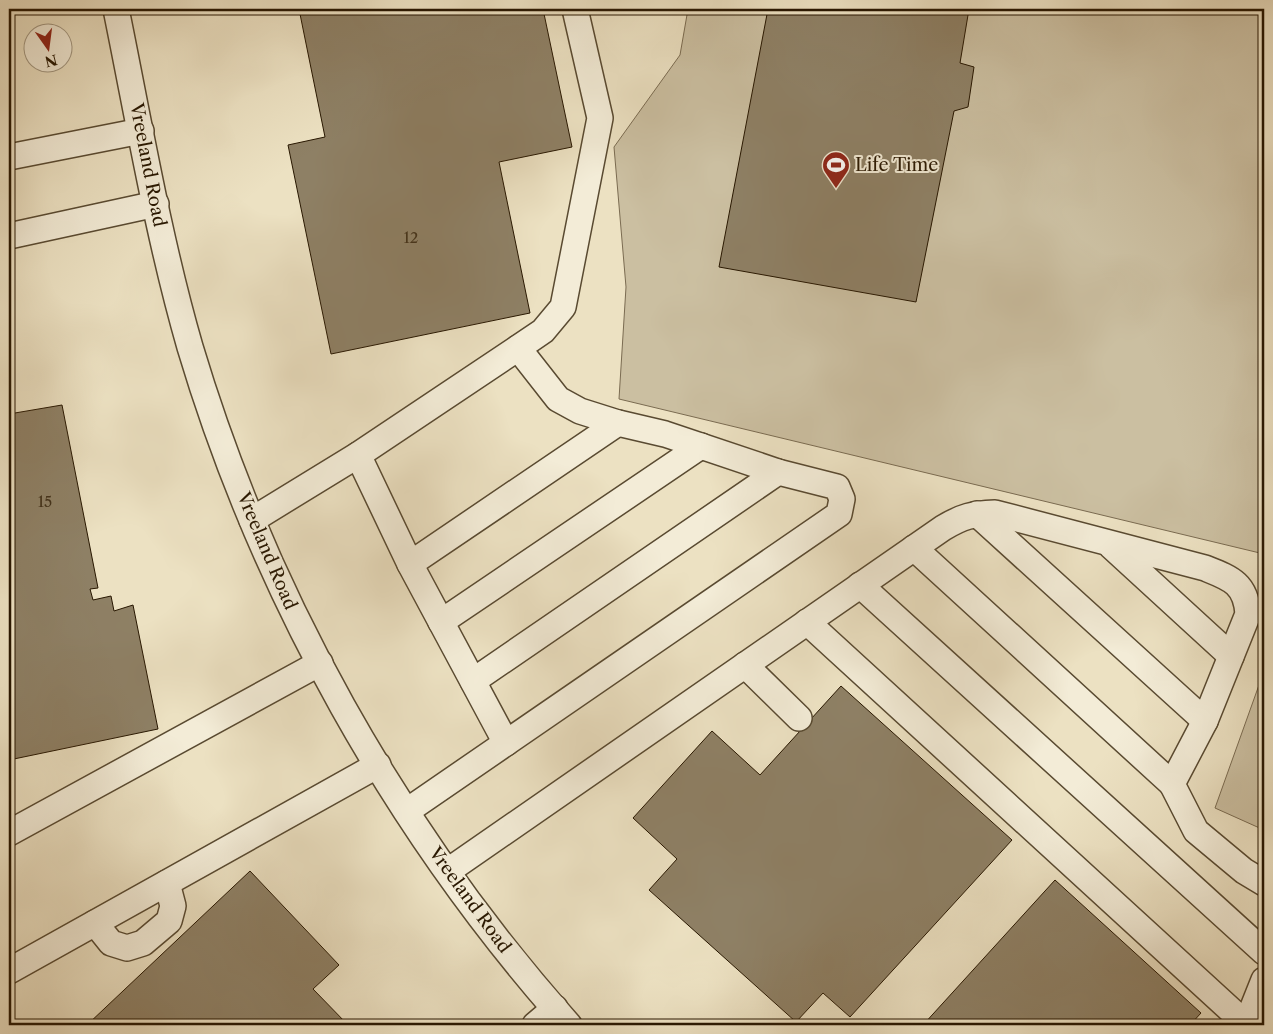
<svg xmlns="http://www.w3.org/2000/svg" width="1273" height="1034" font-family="'Libre Caslon Text',serif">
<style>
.green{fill:#cbbfa1;stroke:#7a6b51}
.building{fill:#8e8065;stroke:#281701}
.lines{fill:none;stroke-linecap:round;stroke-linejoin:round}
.minor-casing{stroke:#594a31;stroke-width:28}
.minor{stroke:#f3ecd7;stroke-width:25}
.labels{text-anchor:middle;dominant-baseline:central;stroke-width:4;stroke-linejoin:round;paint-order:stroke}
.number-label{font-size:15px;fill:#42311a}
.street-label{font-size:18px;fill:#281701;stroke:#f3ecd7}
.poi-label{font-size:18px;fill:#281701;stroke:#f3ecd7;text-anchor:start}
</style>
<rect width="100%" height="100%" fill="#ece1c2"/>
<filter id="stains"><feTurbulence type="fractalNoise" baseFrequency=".004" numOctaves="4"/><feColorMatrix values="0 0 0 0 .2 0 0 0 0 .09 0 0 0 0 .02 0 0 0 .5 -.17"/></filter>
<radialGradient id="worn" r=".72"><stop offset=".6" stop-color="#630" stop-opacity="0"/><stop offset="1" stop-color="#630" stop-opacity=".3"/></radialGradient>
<!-- green -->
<g class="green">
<path d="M688 9H1264V554L619 399 626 287 614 147 680 55Z"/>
<path d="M1264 671V830L1215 808Z"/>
</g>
<!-- building -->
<g class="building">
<path d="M325 9H543L572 147 499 162 530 313 331 354 288 145 325 137 300 14Z"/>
<path d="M768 9H969L960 63 974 67 968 107 954 111 916 302 719 267Z"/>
<path d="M62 405 98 588 90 589 93 600 111 596 114 611 133 605 158 729 9 760V414Z"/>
<path d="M841 686 1012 840 850 1017 823 993 796 1022 649 890 677 859 633 818 712 731 760 775Z"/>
<path d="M250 871 339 965 313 989 348 1025H87Z"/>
<path d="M1055 880 1201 1013 1190 1025H923Z"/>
</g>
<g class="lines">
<!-- minor casing -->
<g class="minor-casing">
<g id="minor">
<path d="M116 9C139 122 158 236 190 347 264 595 397 832 569 1025"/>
<path d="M9 157 141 131"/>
<path d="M9 236 156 204"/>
<path d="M358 455 410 564 506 743"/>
<path d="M977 514 1205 721"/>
<path d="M252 520 358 455 518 348 543 331 563 307 600 118 575 9"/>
<path d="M1111 546 1231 656"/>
<path d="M914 548 1172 784"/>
<path d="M410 564 618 423"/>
<path d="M860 585 1264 952"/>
<path d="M441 622 701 446"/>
<path d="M807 622 1246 1024"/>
<path d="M745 665 799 718"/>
<path d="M473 681 778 472"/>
<path d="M407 811 839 514 842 499 837 487 778 472 665 434 618 423 580 411 558 399 518 348"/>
<path d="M9 833 320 663"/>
<path d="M448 871 943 528C963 516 972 514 995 513L1205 568C1230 578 1246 583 1248 614L1205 721 1172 784 1196 831 1244 871 1264 883"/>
<path d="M95 923 111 943 127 948 143 943 169 921 173 906 167 883"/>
<path d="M9 971 378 765"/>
<path d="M535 1025 555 1008"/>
<path d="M1246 1025 1264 980"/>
</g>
</g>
<!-- minor -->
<use href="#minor" class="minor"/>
</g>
<!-- icons -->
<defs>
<g id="stadium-pin" transform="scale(1.4375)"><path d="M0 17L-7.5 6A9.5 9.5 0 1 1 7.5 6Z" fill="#8f2418" stroke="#f3ecd7"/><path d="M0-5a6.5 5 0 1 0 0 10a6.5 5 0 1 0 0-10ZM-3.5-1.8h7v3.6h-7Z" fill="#fff"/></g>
</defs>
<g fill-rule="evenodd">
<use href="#stadium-pin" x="836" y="165"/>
</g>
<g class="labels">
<!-- number labels -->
<g class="number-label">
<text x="411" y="237">12</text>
<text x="45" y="501">15</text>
</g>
<!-- street labels -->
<g class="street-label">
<text transform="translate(148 165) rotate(79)">Vreeland Road</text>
<text transform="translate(267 551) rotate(67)">Vreeland Road</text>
<text transform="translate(470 900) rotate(54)">Vreeland Road</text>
</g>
<!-- poi labels -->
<g class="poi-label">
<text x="855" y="165">Life Time</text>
</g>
</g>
<!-- margin -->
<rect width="1273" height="1034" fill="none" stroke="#ece1c2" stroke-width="30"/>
<rect x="10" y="10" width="1253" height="1014" fill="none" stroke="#281701" stroke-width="2.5"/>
<rect x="15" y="15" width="1243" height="1004" fill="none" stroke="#281701"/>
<!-- north arrow -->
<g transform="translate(48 48) rotate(166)"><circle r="24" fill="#f3ecd7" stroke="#a29781"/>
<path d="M0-4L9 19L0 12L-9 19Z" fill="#8f2418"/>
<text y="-8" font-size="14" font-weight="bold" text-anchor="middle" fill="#281701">N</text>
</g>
<rect width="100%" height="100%" filter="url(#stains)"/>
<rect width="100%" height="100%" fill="url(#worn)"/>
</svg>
